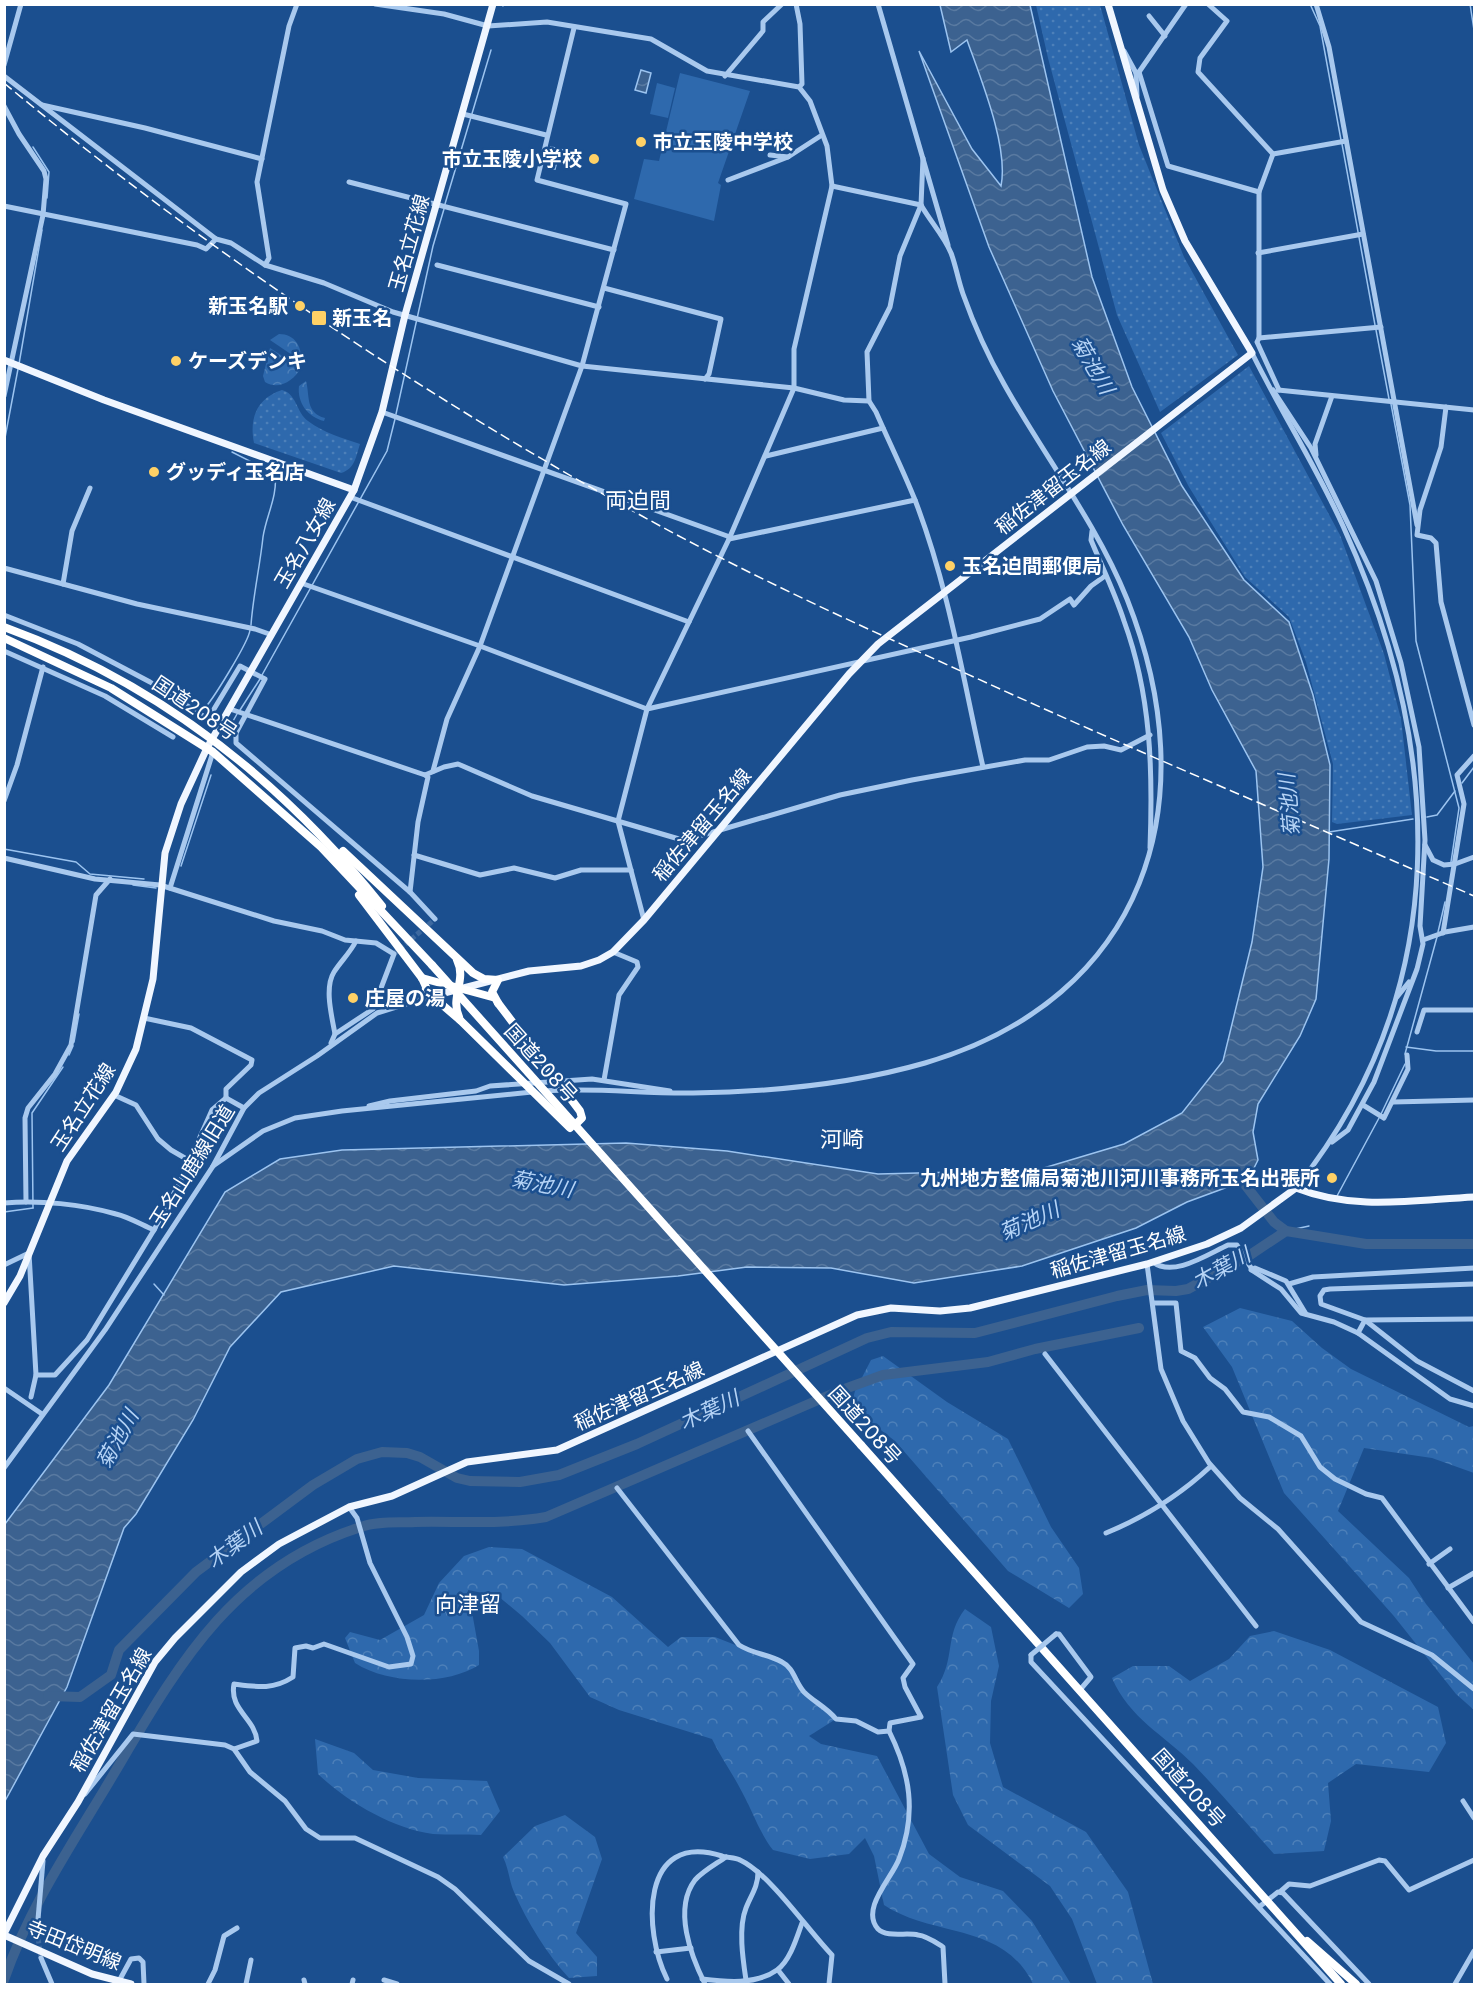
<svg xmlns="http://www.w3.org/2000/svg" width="1479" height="1989" font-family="Inter,'Noto Sans JP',sans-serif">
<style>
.green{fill:url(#green-dots)}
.forest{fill:url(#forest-crowns)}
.pitch{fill:#2e69ad}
.water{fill:url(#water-waves);stroke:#9cc4f0;stroke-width:1.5}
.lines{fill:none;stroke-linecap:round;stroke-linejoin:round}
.stream{stroke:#9cc4f0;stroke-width:1.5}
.river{stroke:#3c6290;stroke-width:10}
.minor-tunnel{stroke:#3d69a0;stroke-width:5;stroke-dasharray:5 2.5;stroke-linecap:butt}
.minor{stroke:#a9c9ee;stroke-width:5}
.major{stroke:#f0f6ff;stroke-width:7}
.highway{stroke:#fff;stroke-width:8}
.rail{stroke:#fff;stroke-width:1.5;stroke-dasharray:10 4.5;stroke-linecap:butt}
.minor-bridge{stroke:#a9c9ee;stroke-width:5}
.highway-bridge{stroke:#fff;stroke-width:8}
.poi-dot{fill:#ffd166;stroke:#1b4f8f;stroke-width:2}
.labels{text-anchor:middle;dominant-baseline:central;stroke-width:5;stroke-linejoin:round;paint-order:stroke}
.poi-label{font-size:20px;font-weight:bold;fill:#fff;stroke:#1b4f8f;text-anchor:start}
.street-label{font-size:20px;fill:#fff;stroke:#1b4f8f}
.water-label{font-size:21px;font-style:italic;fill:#b5d3f5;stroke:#1b4f8f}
.quarter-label{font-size:22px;fill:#fff;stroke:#1b4f8f}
</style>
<defs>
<pattern id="green-dots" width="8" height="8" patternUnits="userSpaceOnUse" patternTransform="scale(1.5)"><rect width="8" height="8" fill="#2e69ad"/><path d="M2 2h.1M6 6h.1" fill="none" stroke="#4d80b9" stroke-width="1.8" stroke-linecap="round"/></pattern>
<pattern id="forest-crowns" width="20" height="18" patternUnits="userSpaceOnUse" patternTransform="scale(1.5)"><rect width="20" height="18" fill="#2e69ad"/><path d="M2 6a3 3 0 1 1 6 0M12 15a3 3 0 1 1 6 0" fill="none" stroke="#4d80b9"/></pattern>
<pattern id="water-waves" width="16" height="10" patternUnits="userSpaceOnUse" patternTransform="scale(1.5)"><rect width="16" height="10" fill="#3c6290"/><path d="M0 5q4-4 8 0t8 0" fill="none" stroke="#597aa1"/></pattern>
</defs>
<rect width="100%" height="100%" fill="#1b4f8f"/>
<!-- green -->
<g class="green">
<path d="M1036 5H1100L1139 145 1184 257 1238 355 1160 412 1117 315 1048 58Z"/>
<path d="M1249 366 1340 535 1384 654 1401 719 1412 815 1337 824 1332 822 1333 764 1306 662 1289 617 1245 577 1189 487 1161 433Z"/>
<path d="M282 390C297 394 296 412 308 421 324 433 342 438 360 444 356 456 355 469 341 473L254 443C249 418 257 398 282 390Z"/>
</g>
<!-- forest -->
<g class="forest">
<path d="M279 334C295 334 302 347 301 361L270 340Z"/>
<path d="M270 348 301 368C294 380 279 391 265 382L263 376Z"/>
<path d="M306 381C310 395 305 413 325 418L324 421C308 417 297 403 299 386Z"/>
<path d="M1240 1308 1292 1321 1322 1348 1351 1369 1469 1427 1474 1426V1473L1432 1458 1364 1448 1338 1511 1409 1578 1426 1604 1474 1664V1710L1456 1694 1393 1615 1284 1493 1232 1367 1203 1327Z"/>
<path d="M883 1356 947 1402 1008 1439 1051 1527 1079 1568 1083 1594 1069 1608 1008 1571 895 1441 851 1407 855 1391 871 1360Z"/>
<path d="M489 1547 522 1549 612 1597 668 1647 681 1637H715L789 1666 802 1690 836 1719 809 1736 821 1744 877 1756 929 1854 960 1877 1003 1891 1032 1921 1071 1984H1033C1003 1922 934 1938 884 1905L874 1856 865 1838 849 1854 810 1859 773 1850C759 1832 753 1812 742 1792 733 1774 721 1758 712 1739L619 1710 590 1697 550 1643 522 1616 498 1596 468 1590 479 1651V1665C445 1686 388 1684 355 1663L345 1638 350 1632 380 1640 424 1615 439 1583 464 1556Z"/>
<path d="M965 1609 991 1627 999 1666 991 1701 990 1743 1003 1787 1086 1832 1128 1892 1153 1984H1097L1072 1919 1050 1886 968 1825 953 1795 937 1687C956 1658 944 1636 965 1609Z"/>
<path d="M1274 1631 1330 1650 1438 1707 1446 1743 1429 1772 1356 1764 1328 1783 1331 1821 1324 1851 1274 1854C1247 1824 1221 1793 1193 1764 1164 1735 1129 1718 1112 1678L1133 1666H1169L1190 1681 1229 1659 1250 1636Z"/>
<path d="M315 1739 354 1753 373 1770 418 1778 487 1781 500 1811 481 1835C465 1834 449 1835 433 1834 393 1829 346 1801 318 1774Z"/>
<path d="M565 1815 595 1837 602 1859 576 1933 597 1957V1976L569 1978C547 1954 527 1922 514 1892 509 1881 509 1869 503 1857L535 1826Z"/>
</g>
<!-- pitch -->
<g class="pitch">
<path d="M680 73 750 91 718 183 721 185 714 221 634 199 644 159 659 161Z"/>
<path d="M657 83 675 88 668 118 650 114Z"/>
</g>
<!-- water -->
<g class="water">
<path d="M940 5H1030L1092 277 1132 387 1182 486 1244 580 1289 622 1313 695 1330 765 1329 859 1316 999 1300 1036 1258 1104 1253 1132 1258 1160 1251 1174 1225 1188 1187 1202 1136 1228 1022 1266 914 1283 831 1268 747 1267 678 1276 564 1285 394 1266 281 1292 230 1347 193 1420 136 1514 124 1528 67 1687 5 1801V1524L109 1385 225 1192 280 1159 342 1150 626 1143 727 1151 878 1174 1037 1170 1124 1144 1182 1113 1223 1061 1252 942 1263 867 1256 771 1212 690 1189 637 1123 525 1053 391 989 247 919 51 972 149 1001 186C1009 147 980 77 967 40L951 52Z"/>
<path d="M641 70 651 73 646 93 635 90Z"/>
<path d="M551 147 567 151 565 159 558 157 555 169 546 167Z"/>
</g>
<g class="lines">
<!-- stream -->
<g class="stream">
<path d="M1310 4 1320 26 1341 140"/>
<path d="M1470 4 1474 30"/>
<path d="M503 6 504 4"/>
<path d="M1342 144 1375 325"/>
<path d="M33 147 49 172 47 198"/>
<path d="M445 204 491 50"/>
<path d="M1376 330 1389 399"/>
<path d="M19 364 42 230"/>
<path d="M1391 404 1410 505 1416 641 1459 808 1451 862"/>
<path d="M396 414 433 246 444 209"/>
<path d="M4 443 18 369"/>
<path d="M232 452 275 474C278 496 266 516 263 537 260 566 253 596 251 625"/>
<path d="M262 675 387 451 395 419"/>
<path d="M240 710 260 679"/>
<path d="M202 711C212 702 249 641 250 630"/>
<path d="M228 730 237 714"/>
<path d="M1462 783 1474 767"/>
<path d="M1427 817 1437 815 1455 791"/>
<path d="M1329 832 1413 819"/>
<path d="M4 849 76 862 90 874 144 879"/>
<path d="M181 866 211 775"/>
<path d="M133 885 156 888"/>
<path d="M1438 932 1445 902"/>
<path d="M74 1042 79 1014"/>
<path d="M1406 1047 1436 1051H1474"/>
<path d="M1405 1054 1437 937"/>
<path d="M69 1055 73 1046"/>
<path d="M1381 1114 1405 1064"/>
<path d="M1337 1196 1379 1118"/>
<path d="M33 1208 32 1113 63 1067"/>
<path d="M4 1212 33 1208"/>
<path d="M1286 1231 1309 1226"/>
<path d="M154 1284 164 1295"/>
</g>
<!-- river -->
<g class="river">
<path d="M1232 1168 1274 1222 1286 1231"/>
<path d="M48 1696 80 1697 111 1675 119 1650 196 1572 313 1485 357 1459 382 1452 407 1453 420 1457 457 1478 470 1481 520 1482 559 1475 637 1444 867 1338 891 1332 975 1333 1117 1296 1147 1290 1176 1291 1188 1289 1250 1255 1286 1231 1366 1244H1474"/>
<path d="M4 1980C27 1913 66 1853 103 1792 171 1679 224 1570 361 1527 378 1521 397 1523 415 1522 458 1521 502 1525 546 1517L839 1391 883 1375 988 1362 1035 1349 1139 1328"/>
</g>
<!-- minor-tunnel -->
<g class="minor-tunnel">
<path d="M394 954 435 919"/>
<path d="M37 1931 41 1958"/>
</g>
<!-- minor -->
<g class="minor">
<path d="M375 4 444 14 488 26 547 22 651 39 707 71 799 87 810 101 827 146 832 186 794 349V388L729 539 647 709 618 821 644 920"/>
<path d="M796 4 800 24 802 84 799 87"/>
<path d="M878 4 948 245"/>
<path d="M1208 4 1227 21 1200 58 1198 72 1273 154"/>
<path d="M1316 4 1329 47 1417 525"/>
<path d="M1149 16 1165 36"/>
<path d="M1124 51 1136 73"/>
<path d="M4 65 21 4"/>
<path d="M1139 72 1168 166 1259 192"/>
<path d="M4 76 216 239 231 243 265 265 324 283 393 312 582 366 794 388 844 400 869 401"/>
<path d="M725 76 763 31V22L782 4"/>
<path d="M1137 96 1136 73 1139 72 1186 4"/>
<path d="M42 105 145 128 262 159"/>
<path d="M4 106 19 134 44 171 46 179 43 215 4 396"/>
<path d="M463 114 546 135"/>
<path d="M1273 154 1259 192V338L1257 342 1279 390"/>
<path d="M1273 154 1346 141"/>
<path d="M770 155 788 157 822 135"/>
<path d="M923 158 921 205 900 256 890 307 867 352 869 401 876 412C889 442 903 470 915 500 948 585 963 678 983 767"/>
<path d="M728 180 788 157"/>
<path d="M349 182 614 250"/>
<path d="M832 186 921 205"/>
<path d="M4 206 197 245 206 249 216 239"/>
<path d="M1258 253 1363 234"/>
<path d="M265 265 269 258 257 182 289 26 297 4"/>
<path d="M437 265 599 307"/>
<path d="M604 288 721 319 709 374 705 379"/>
<path d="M1259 338 1381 327"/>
<path d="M1252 353C1281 412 1316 466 1343 526 1445 750 1455 988 1296 1188"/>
<path d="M1273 390 1311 448 1376 581 1401 663 1419 747 1425 840 1420 926 1423 944 1417 969 1374 1082 1348 1130 1332 1142"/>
<path d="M1278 390 1474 410"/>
<path d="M1446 407 1441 447 1420 510 1417 535 1431 538 1436 543 1441 602 1474 725"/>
<path d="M382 412 730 537"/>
<path d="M1316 455 1315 444 1332 396"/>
<path d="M766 456 883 428"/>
<path d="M350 497 689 622"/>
<path d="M1092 531 1091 540C1102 567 1115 593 1124 621 1151 695 1153 770 1150 848"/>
<path d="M729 539 915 500"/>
<path d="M4 568 63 584 72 531 90 488"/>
<path d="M301 583 480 646 647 709 971 637 1040 619 1070 599 1074 605 1091 586 1105 576"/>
<path d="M63 584 137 604 255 629 272 635"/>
<path d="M4 615 78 644 150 682 208 719 240 666 265 679 236 733V743L410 892 435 919"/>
<path d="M4 651 105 696 173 737"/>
<path d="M230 709 425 775 444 767 458 764 532 796 679 839 703 835 840 795 912 780 1025 760H1049L1087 747 1104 746 1121 750 1150 735"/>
<path d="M433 771 447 719 480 646 582 366 626 204 537 180 574 28"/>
<path d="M4 801 17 765 43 667"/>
<path d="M1425 845 1433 860 1444 865 1455 864 1474 857"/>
<path d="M414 855 480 875 514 868 555 878 581 870H631"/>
<path d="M4 858 95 879 160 885 274 921 322 931 345 940 376 943 394 954 373 1009 335 1034 331 1043"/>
<path d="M170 888 213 752"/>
<path d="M410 892 418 822 428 777 425 775"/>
<path d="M1443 933 1464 804 1457 775 1474 756"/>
<path d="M1423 940 1445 932 1474 927"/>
<path d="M1397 997 1409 982"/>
<path d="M144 1018 191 1028 252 1060 251 1065 226 1089V1098"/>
<path d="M1417 1032 1424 1010H1474"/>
<path d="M335 1034C332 1017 324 988 334 972 341 961 350 953 356 941"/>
<path d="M604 1080 619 995 638 967 637 962 613 952"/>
<path d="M545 1091C594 1087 644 1094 693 1093 770 1092 852 1084 925 1063 1146 998 1208 803 1127 599 1096 522 1044 456 1004 384 988 356 974 325 963 294 958 280 956 266 951 253 944 236 930 221 921 205"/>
<path d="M114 1095 136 1105 158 1139 171 1150 190 1161"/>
<path d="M226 1098 244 1108"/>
<path d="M1393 1102 1474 1100"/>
<path d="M1363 1105 1384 1118 1408 1069 1407 1055"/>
<path d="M369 1106 390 1101 476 1091 490 1086 592 1079 670 1091"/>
<path d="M213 1166 263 1131 295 1118 342 1111 532 1092"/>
<path d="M26 1202 25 1118 28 1108 55 1074 71 1045 96 895 110 879"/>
<path d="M4 1203C40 1200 81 1204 116 1214 129 1217 142 1225 154 1230"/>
<path d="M1153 1262C1173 1278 1208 1254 1228 1245H1237L1253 1271 1281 1289 1301 1313 1334 1322 1358 1333 1450 1399 1474 1406"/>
<path d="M1147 1264 1161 1369 1183 1421 1209 1463 1240 1498 1278 1529 1361 1622 1432 1655 1474 1689"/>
<path d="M4 1265 29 1253 36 1375 31 1397"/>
<path d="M1251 1270 1255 1268 1286 1281 1306 1314"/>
<path d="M1289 1284 1313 1277 1474 1268"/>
<path d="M1474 1284 1330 1289 1324 1290 1320 1296 1321 1304 1365 1320 1417 1361 1474 1391"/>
<path d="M1153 1303H1176L1181 1351 1195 1358 1210 1378 1225 1389 1243 1412 1269 1417 1301 1436 1320 1467 1335 1479 1366 1494 1382 1498 1474 1622"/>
<path d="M1358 1333 1365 1320 1474 1319"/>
<path d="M1045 1354 1256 1626"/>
<path d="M36 1375H55L87 1340 154 1230 180 1182 212 1110 226 1098"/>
<path d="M4 1388 42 1414"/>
<path d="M748 1431 913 1664 903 1678 905 1687 921 1717 890 1723 889 1731C910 1773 917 1813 899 1859 892 1878 860 1909 878 1929 887 1938 907 1932 918 1935 927 1936 935 1942 943 1947L945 1984"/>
<path d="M4 1468 105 1330 213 1166 244 1108 259 1093 317 1056 377 1013 425 998"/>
<path d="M617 1488 739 1645C753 1654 768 1654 782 1662 794 1668 795 1682 804 1692 814 1702 826 1707 836 1719L856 1721 878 1732 889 1731"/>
<path d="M1106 1533C1145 1517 1180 1495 1211 1466"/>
<path d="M1429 1564 1450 1549"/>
<path d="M1448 1588 1474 1573"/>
<path d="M1056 1634H1059L1091 1677 1079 1691"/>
<path d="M1031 1655V1662L1330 1984"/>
<path d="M234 1749 257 1741C255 1718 229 1710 234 1684 257 1687 273 1690 293 1677L295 1648 306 1646 313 1648 324 1644 389 1667 411 1664 413 1656 407 1637 370 1563 357 1518 349 1507"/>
<path d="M85 1794 133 1734 225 1745 234 1749 250 1772 285 1801 306 1829 320 1838H355L438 1877 455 1889 529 1961 569 1984"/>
<path d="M1463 1801 1474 1818"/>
<path d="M1281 1891 1289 1884 1310 1886 1379 1860 1385 1861 1409 1890 1474 1860"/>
<path d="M1259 1907 1278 1892 1283 1893 1369 1984"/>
<path d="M37 1931 43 1861"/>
<path d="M656 1952 691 1948"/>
<path d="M41 1958 52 1984"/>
<path d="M778 1970 789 1984"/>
<path d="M667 1979C643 1931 640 1830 722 1856 727 1858 735 1857 740 1860 770 1874 807 1929 832 1955L829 1984"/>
<path d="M702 1979C726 1982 756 1985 777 1970 790 1961 797 1937 802 1923"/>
<path d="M304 1980 305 1984"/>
<path d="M384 1980 397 1984"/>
<path d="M746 1980C743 1960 738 1928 746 1908 751 1895 758 1887 758 1872"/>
<path d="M119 1981 131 1959 139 1958 143 1962 144 1984"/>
<path d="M208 1984 215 1970 224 1936 237 1928"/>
<path d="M246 1984 251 1960"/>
<path d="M352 1984 353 1980"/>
<path d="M705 1984C691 1956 673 1909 695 1880 703 1871 716 1864 726 1857"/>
<path d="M1455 1984 1474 1951"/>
</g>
<!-- major -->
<g class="major">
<path d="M4 360 104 400 354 490"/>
<path d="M425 998 529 971 581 966 599 960 613 952 644 920 849 674 878 644 1252 353 1185 241 1163 190 1108 4"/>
<path d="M4 1303 20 1276 67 1161 116 1092 136 1049 153 979 165 853 181 804 207 748 354 490 382 412 405 315 493 4"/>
<path d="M4 1934 43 1856 78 1802 155 1662 175 1638 241 1572 279 1544 349 1507 392 1496 467 1462 557 1450 857 1315 891 1308 940 1311 970 1308 1147 1264 1207 1244 1241 1228 1296 1188C1354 1211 1413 1200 1474 1197"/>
<path d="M4 1935 92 1974 131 1984"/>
</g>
<!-- highway -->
<g class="highway">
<path d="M4 627C158 683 281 779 382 906"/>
<path d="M4 638 111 688 213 752 321 847 432 965"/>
<path d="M343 851 473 973 484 979 498 980 492 992 498 1003"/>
<path d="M359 895 422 978 426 987 425 998 439 1002 460 1020"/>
<path d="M457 960C467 980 450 997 459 1017"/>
<path d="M422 978 492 997"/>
<path d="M861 1445 1341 1984"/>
<path d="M1307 1941 1356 1984"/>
</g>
<!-- rail -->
<path class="rail" d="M4 83C201 247 418 392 642 516 738 569 838 616 939 661 1116 743 1296 818 1474 896"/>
<!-- minor-bridge -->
<path class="minor-bridge" d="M1031 1655 1056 1634"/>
<!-- highway-bridge -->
<g class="highway-bridge">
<path d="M432 965 861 1445"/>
<path d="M498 1003 580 1111 582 1118 575 1125"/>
<path d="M460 1020 570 1128"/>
</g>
</g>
<!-- markers -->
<g class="poi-dot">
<circle cx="641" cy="142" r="6"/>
<circle cx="594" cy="159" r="6"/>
<circle cx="300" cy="306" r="6"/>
<rect x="311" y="310" width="16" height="16" rx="3"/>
<circle cx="176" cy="361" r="6"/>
<circle cx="154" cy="472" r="6"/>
<circle cx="950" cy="566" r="6"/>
<circle cx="353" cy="998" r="6"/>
<circle cx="1332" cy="1178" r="6"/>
</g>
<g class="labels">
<!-- poi labels -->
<g class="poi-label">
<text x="653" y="142">市立玉陵中学校</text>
<text x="582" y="159" text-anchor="end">市立玉陵小学校</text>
<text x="288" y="306" text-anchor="end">新玉名駅</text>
<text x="332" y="318">新玉名</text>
<text x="188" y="361">ケーズデンキ</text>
<text x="166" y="472">グッディ玉名店</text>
<text x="962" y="566">玉名迫間郵便局</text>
<text x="365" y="998">庄屋の湯</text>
<text x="1320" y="1178" text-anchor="end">九州地方整備局菊池川河川事務所玉名出張所</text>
</g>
<!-- street labels -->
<g class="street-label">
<text transform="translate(409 243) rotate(-74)">玉名立花線</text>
<text transform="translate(1053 487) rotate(-38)">稲佐津留玉名線</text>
<text transform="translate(305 543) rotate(-60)">玉名八女線</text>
<text transform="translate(195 708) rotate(34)">国道208号</text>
<text transform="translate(702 825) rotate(-50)">稲佐津留玉名線</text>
<text transform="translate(541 1063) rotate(48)">国道208号</text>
<text transform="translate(83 1107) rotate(-57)">玉名立花線</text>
<text transform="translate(192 1166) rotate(-58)">玉名山鹿線旧道</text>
<text transform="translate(1118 1252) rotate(-16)">稲佐津留玉名線</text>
<text transform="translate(639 1396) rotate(-24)">稲佐津留玉名線</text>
<text transform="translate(865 1425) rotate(48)">国道208号</text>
<text transform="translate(111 1710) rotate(-60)">稲佐津留玉名線</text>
<text transform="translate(1189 1788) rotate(48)">国道208号</text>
<text transform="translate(74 1945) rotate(22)">寺田岱明線</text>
</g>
<!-- water labels -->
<g class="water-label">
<text transform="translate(1093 365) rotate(60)">菊池川</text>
<text transform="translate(1289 805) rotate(-95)">菊池川</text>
<text transform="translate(542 1184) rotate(11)">菊池川</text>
<text transform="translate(1029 1221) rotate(-24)">菊池川</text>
<text transform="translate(1221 1268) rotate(-29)">木葉川</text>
<text transform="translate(709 1410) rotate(-25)">木葉川</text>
<text transform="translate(117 1439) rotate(-61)">菊池川</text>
<text transform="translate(234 1544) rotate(-37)">木葉川</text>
</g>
<!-- quarter labels -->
<g class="quarter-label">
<text x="638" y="500">両迫間</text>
<text x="842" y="1139">河崎</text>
<text x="468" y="1604">向津留</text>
</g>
</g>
<!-- border -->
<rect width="1479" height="1989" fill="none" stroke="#ffffff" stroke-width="12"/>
</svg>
